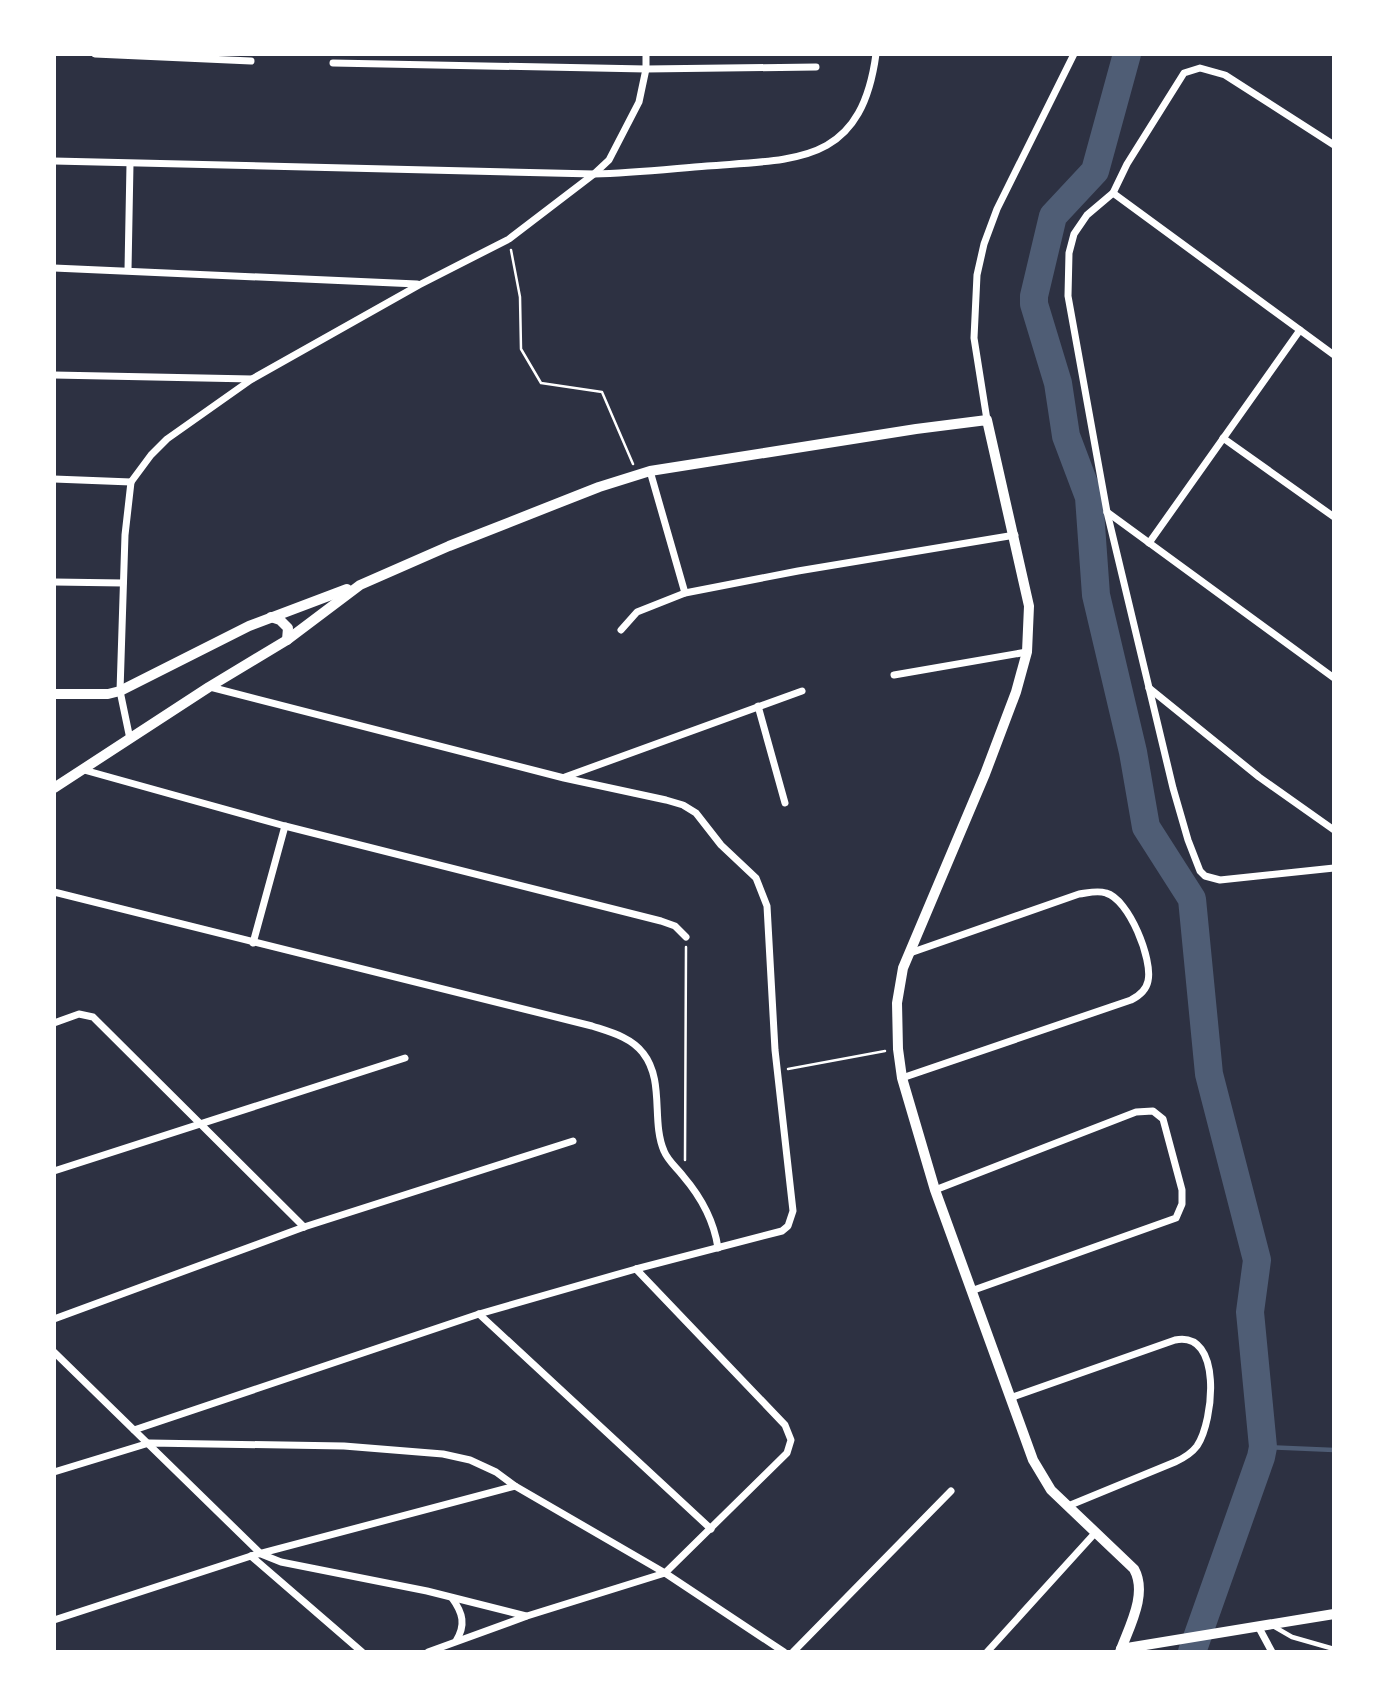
<svg xmlns="http://www.w3.org/2000/svg" width="1388" height="1706" font-family="'Crimson Pro',serif">
<style>
.lines{fill:none;stroke-linecap:round;stroke-linejoin:round}
.stream{stroke:#4f5d75;stroke-width:4.5}
.river{stroke:#4f5d75;stroke-width:28}
.path{stroke:#fff;stroke-width:2.5}
.service{stroke:#fff;stroke-width:4.5}
.minor{stroke:#fff;stroke-width:7}
.tertiary{stroke:#fff;stroke-width:10}
</style>
<rect width="100%" height="100%" fill="#2d3142"/>
<g class="lines">
<!-- stream -->
<path class="stream" d="M1263 1447 1334 1450"/>
<!-- river -->
<path class="river" d="M1127 54 1095 171 1053 216 1034 296V304L1058 383 1066 436 1089 497 1096 595 1133 752 1146 827 1192 899 1209 1074 1257 1260 1250 1312 1263 1447 1261 1457 1192 1652"/>
<!-- path -->
<g class="path">
<path d="M511 250 520 297 521 349 541 383 602 392 633 464"/>
<path d="M788 1069 885 1051"/>
<path d="M685 1160 686 947"/>
</g>
<!-- service -->
<path class="service" d="M1273 1626 1292 1637 1334 1649"/>
<!-- minor -->
<g class="minor">
<path d="M95 54 251 61"/>
<path d="M333 63 646 69 816 67"/>
<path d="M1334 145 1225 75 1200 68 1184 73 1127 164 1113 193 1087 215 1074 234 1069 253 1068 296 1107 512 1173 788 1188 840 1200 871 1205 876 1220 880 1334 868"/>
<path d="M54 161 594 174C632 173 669 169 707 166 797 159 861 165 876 54"/>
<path d="M1113 193 1334 355"/>
<path d="M54 268 417 284"/>
<path d="M128 270 130 164"/>
<path d="M54 375 252 379"/>
<path d="M987 420 974 338 977 275 984 244 997 209 1074 54"/>
<path d="M1223 438 1334 517"/>
<path d="M650 471 685 593"/>
<path d="M54 479 131 482"/>
<path d="M1107 512 1334 678"/>
<path d="M1149 543 1300 330"/>
<path d="M54 582 123 583"/>
<path d="M621 630 637 612 685 593 798 571 1015 535"/>
<path d="M894 675 1027 652"/>
<path d="M1149 688 1259 777 1334 830"/>
<path d="M758 706 785 803"/>
<path d="M130 739 120 691 125 535 131 482 151 455 167 439 252 379 419 285 509 239 594 174 609 160 639 102 646 69V54"/>
<path d="M84 770 285 826 661 921 675 926 686 937"/>
<path d="M565 777 802 691"/>
<path d="M54 892 592 1026C610 1032 631 1037 643 1053 665 1081 651 1121 664 1151 668 1161 677 1168 683 1176 701 1197 714 1221 718 1248"/>
<path d="M253 943 285 826"/>
<path d="M54 1023 79 1014 93 1017 304 1227"/>
<path d="M902 1078 1131 1000C1139 996 1146 991 1148 981 1153 960 1129 899 1106 893 1097 890 1088 893 1079 894L910 953"/>
<path d="M54 1171 405 1058"/>
<path d="M935 1190 1136 1112 1153 1111 1163 1119 1182 1190V1204L1176 1218 971 1291"/>
<path d="M479 1314 711 1529"/>
<path d="M54 1319 304 1227 573 1141"/>
<path d="M54 1352 261 1554 281 1562 427 1591 526 1616"/>
<path d="M1010 1398 1175 1340C1223 1330 1214 1421 1197 1446 1191 1454 1184 1458 1175 1462L1068 1506"/>
<path d="M134 1430 479 1314 636 1269 782 1231 788 1226 793 1211 775 1050 767 906 756 878 721 845 696 813 683 805 666 800 564 778 210 687"/>
<path d="M54 1472 149 1443 344 1446 443 1454 470 1460 496 1472 515 1486 665 1573 784 1652"/>
<path d="M251 1556 362 1652"/>
<path d="M452 1598C463 1613 466 1625 456 1641"/>
<path d="M54 1620 251 1556 515 1486"/>
<path d="M1258 1626 1272 1652"/>
<path d="M428 1652 527 1616 665 1573 787 1453 791 1440 785 1425 636 1269"/>
<path d="M793 1652 951 1491"/>
<path d="M987 1652 1095 1533"/>
</g>
<!-- tertiary -->
<g class="tertiary">
<path d="M271 617 280 620 288 628 287 640"/>
<path d="M54 694H108L120 691 249 626 347 589"/>
<path d="M54 788 209 687 287 640 360 585 449 546 599 487 650 471 916 429 987 420 1029 606 1027 652 1016 692 985 774 903 968 897 1003 898 1049 902 1078 935 1190 1033 1460 1051 1490 1134 1569C1148 1594 1129 1627 1120 1652"/>
<path d="M1121 1649 1334 1614"/>
</g>
</g>
<!-- border -->
<rect width="1388" height="1706" fill="none" stroke="#ffffff" stroke-width="112"/>
</svg>
